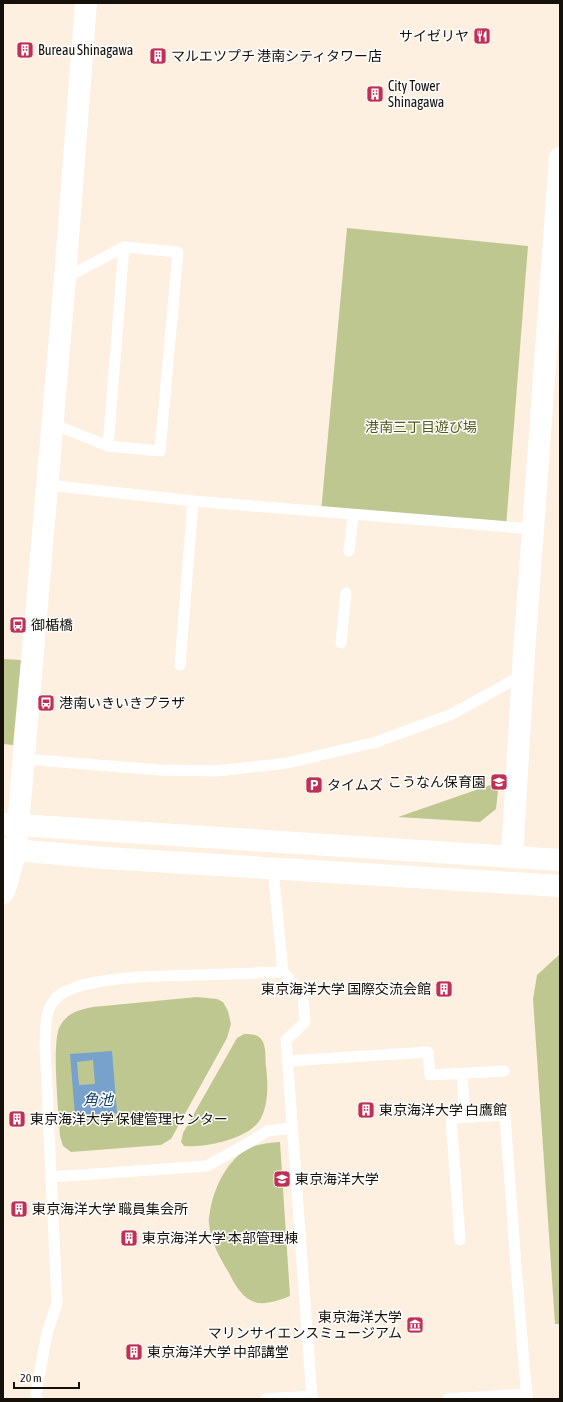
<svg xmlns="http://www.w3.org/2000/svg" width="563" height="1402" font-family="'Asap Condensed','Noto Sans JP',sans-serif">
<style>
.green{fill:#bfc791}
.water{fill:#78a1cc;fill-rule:evenodd}
.lines{fill:none;stroke-linecap:round;stroke-linejoin:round}
.service{stroke:#fff;stroke-width:11}
.tertiary{stroke:#fff;stroke-width:22}
.labels{text-anchor:middle;dominant-baseline:central;stroke-width:3;stroke-linejoin:round;paint-order:stroke}
.poi-label{font-size:14px;fill:#151009;stroke:#fff;text-anchor:start}
.park-label{font-size:14px;fill:#545a1a;stroke:#fff}
.water-label{font-size:15px;font-style:italic;fill:#123e67;stroke:#fff}
</style>
<rect width="100%" height="100%" fill="#fdf0e1"/>
<!-- green -->
<g class="green">
<path d="M347 228 528 246 506 527 321 512Z"/>
<path d="M3 659 21 660 13 745 3 744Z"/>
<path d="M499 782 496 809 480 822 398 817Z"/>
<path d="M560 954V1324H555L533 999 537 975Z"/>
<path d="M197 997 217 999 223 1002 228 1011 231 1024 227 1038 171 1139 161 1145 71 1152 63 1146 60 1136C59 1116 51 1041 60 1026 68 1012 79 1010 93 1007Z"/>
<path d="M244 1034C249 1034 255 1034 259 1037 267 1043 265 1057 266 1066 268 1083 269 1104 260 1120 248 1139 204 1148 184 1146L181 1142 183 1133 237 1038Z"/>
<path d="M280 1142 290 1296C280 1300 269 1304 258 1303 243 1300 235 1285 229 1273 220 1258 210 1241 209 1223 208 1219 210 1214 210 1211 214 1188 226 1162 247 1149 256 1144 269 1143 280 1142Z"/>
</g>
<!-- water -->
<path class="water" d="M112 1051 117 1113 75 1116 70 1054ZM93 1060 95 1084 79 1085 77 1062Z"/>
<g class="lines">
<!-- service -->
<g class="service">
<path d="M53 424 108 446 160 451 178 252 124 247 65 278"/>
<path d="M108 446 124 247"/>
<path d="M48 485 193 501 533 529"/>
<path d="M349 551 353 515"/>
<path d="M341 643 346 593"/>
<path d="M180 665 193 501"/>
<path d="M24 759 160 770 217 771 287 763 376 742 450 715 523 675"/>
<path d="M273 869 283 972 303 995 305 1022 286 1040 312 1399"/>
<path d="M287 1061 428 1052 430 1075 504 1071"/>
<path d="M462 1074 465 1117"/>
<path d="M51 1177 207 1166 248 1143 267 1131 292 1128"/>
<path d="M460 1240 451 1118 505 1115 516 1267 527 1399"/>
<path d="M37 1399 36 1393 47 1333 57 1303 45 1045C46 1029 44 1012 55 999 76 975 169 976 200 975 228 974 255 973 283 972"/>
<path d="M266 1399 311 1396"/>
<path d="M448 1399 527 1394"/>
</g>
<!-- tertiary -->
<g class="tertiary">
<path d="M4 824 560 860"/>
<path d="M3 849 104 858 560 886"/>
<path d="M512 857 524 653 560 158"/>
<path d="M3 893 5 889 16 850 18 825 65 278 86 3"/>
</g>
</g>
<!-- icons -->
<defs>
<g id="restaurant-square" transform="scale(0.9)"><rect x="-9" y="-9" width="18" height="18" rx="4" fill="#bf3056" stroke="#fff"/><path d="M-5-6h1v4h1v-4h1v4h1v-4h1v5L-1.5 .5V6h-2V.5L-5-1ZM5-6V6H3V1.5H1.5Q1.5-4 5-6Z" fill="#fff"/></g>
<g id="building-square" transform="scale(0.9)"><rect x="-9" y="-9" width="18" height="18" rx="4" fill="#bf3056" stroke="#fff"/><path d="M-4-6H4V6H1V3H-1V6H-4ZM-2.5-4.3h1.7v1.8h-1.7ZM.8-4.3h1.7v1.8H.8ZM-2.5-1h1.7V.8h-1.7ZM.8-1h1.7V.8H.8Z" fill="#fff"/></g>
<g id="bus-square" transform="scale(0.9)"><rect x="-9" y="-9" width="18" height="18" rx="4" fill="#bf3056" stroke="#fff"/><path d="M-5-6H5V4H4V6H2V4H-2V6H-4V4H-5ZM-3.5-4V0h7V-4ZM-3.5 1.2v1.5H-2V1.2ZM2 1.2v1.5H3.5V1.2Z" fill="#fff"/></g>
<g id="school-square" transform="scale(0.9)"><rect x="-9" y="-9" width="18" height="18" rx="4" fill="#bf3056" stroke="#fff"/><path d="M0-5L7-2L0 1L-7-2ZM-4 1L0 2.5L4 1V4Q0 6-4 4Z" fill="#fff"/></g>
<g id="parking-square" transform="scale(0.9)"><rect x="-9" y="-9" width="18" height="18" rx="4" fill="#bf3056" stroke="#fff"/><path d="M-3.5-5.5H1a3.5 3.5 0 0 1 0 7H-1V5.5H-3.5ZM-1-3.4V-.6H.8a1.4 1.4 0 0 0 0-2.8Z" fill="#fff"/></g>
<g id="university-square" transform="scale(0.9)"><rect x="-9" y="-9" width="18" height="18" rx="4" fill="#bf3056" stroke="#fff"/><path d="M0-5L7-2L0 1L-7-2ZM-4 1L0 2.5L4 1V4Q0 6-4 4Z" fill="#fff"/></g>
<g id="museum-square" transform="scale(0.9)"><rect x="-9" y="-9" width="18" height="18" rx="4" fill="#bf3056" stroke="#fff"/><path d="M0-6L6-3V-2H-6V-3ZM-5-1h2V3h-2ZM-1-1h2V3h-2ZM3-1h2V3H3ZM-6 4H6V6H-6Z" fill="#fff"/></g>
</defs>
<g fill-rule="evenodd">
<use href="#restaurant-square" x="482" y="36"/>
<use href="#building-square" x="25" y="50"/>
<use href="#building-square" x="158" y="56"/>
<use href="#building-square" x="375" y="94"/>
<use href="#bus-square" x="18" y="625"/>
<use href="#bus-square" x="46" y="703"/>
<use href="#school-square" x="499" y="782"/>
<use href="#parking-square" x="314" y="785"/>
<use href="#building-square" x="444" y="989"/>
<use href="#building-square" x="366" y="1110"/>
<use href="#building-square" x="17" y="1119"/>
<use href="#university-square" x="282" y="1179"/>
<use href="#building-square" x="19" y="1209"/>
<use href="#building-square" x="129" y="1238"/>
<use href="#museum-square" x="415" y="1325"/>
<use href="#building-square" x="134" y="1352"/>
</g>
<g class="labels">
<!-- poi labels -->
<g class="poi-label">
<text x="469" y="36" text-anchor="end">サイゼリヤ</text>
<text x="38" y="50">Bureau Shinagawa</text>
<text x="171" y="56">マルエツプチ 港南シティタワー店</text>
<text x="388" y="86">City Tower<tspan x="388" dy="16">Shinagawa</tspan></text>
<text x="31" y="625">御楯橋</text>
<text x="59" y="703">港南いきいきプラザ</text>
<text x="486" y="782" text-anchor="end">こうなん保育園</text>
<text x="327" y="785">タイムズ</text>
<text x="431" y="989" text-anchor="end">東京海洋大学 国際交流会館</text>
<text x="379" y="1110">東京海洋大学 白鷹館</text>
<text x="30" y="1119">東京海洋大学 保健管理センター</text>
<text x="295" y="1179">東京海洋大学</text>
<text x="32" y="1209">東京海洋大学 職員集会所</text>
<text x="142" y="1238">東京海洋大学 本部管理棟</text>
<text x="402" y="1317" text-anchor="end">東京海洋大学<tspan x="402" dy="16">マリンサイエンスミュージアム</tspan></text>
<text x="147" y="1352">東京海洋大学 中部講堂</text>
</g>
<!-- park labels -->
<g class="park-label">
<text x="421" y="427">港南三丁目遊び場</text>
</g>
<!-- water labels -->
<g class="water-label">
<text x="98" y="1099">角池</text>
</g>
</g>
<!-- border -->
<rect width="563" height="1402" fill="none" stroke="#151009" stroke-width="8"/>
<!-- scale -->
<path d="M14 1382v6h65v-6" fill="none" stroke="#151009" stroke-width="2"/>
<text x="20" y="1382" font-size="12" fill="#151009" stroke="#ffffff" stroke-width="3" paint-order="stroke">20 m</text>
</svg>
